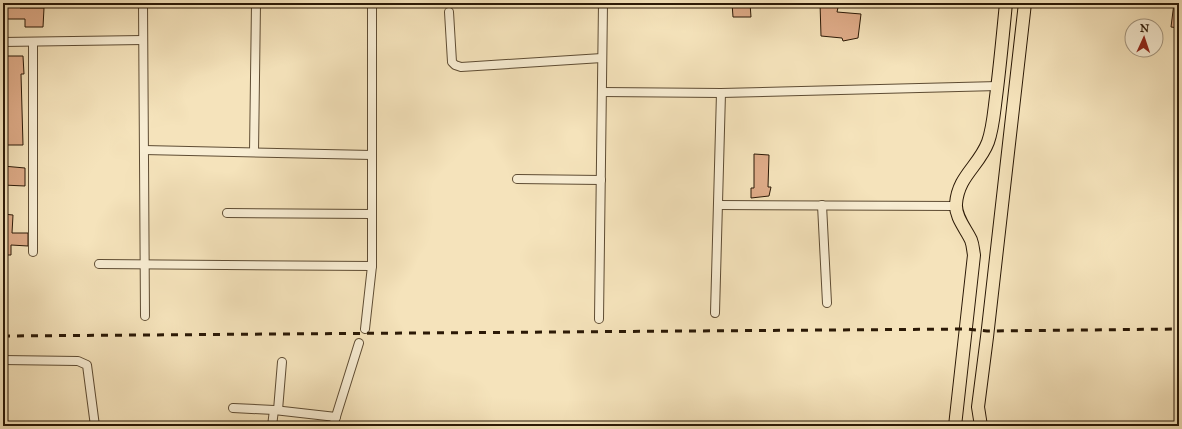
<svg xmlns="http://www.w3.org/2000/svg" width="1182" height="429" font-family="'IM FELL Great Primer',serif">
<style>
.building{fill:#dfac89;stroke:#2b1906}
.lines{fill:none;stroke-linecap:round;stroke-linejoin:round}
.minor-casing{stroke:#5e4c33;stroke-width:10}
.primary-casing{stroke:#2b1906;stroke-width:14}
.minor{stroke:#f8edd3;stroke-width:8}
.primary{stroke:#f5e3bb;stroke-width:12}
.rail{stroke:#2b1906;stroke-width:3;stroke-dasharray:7 7;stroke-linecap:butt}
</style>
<rect width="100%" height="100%" fill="#f5e3bb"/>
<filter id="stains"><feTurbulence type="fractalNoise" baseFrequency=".005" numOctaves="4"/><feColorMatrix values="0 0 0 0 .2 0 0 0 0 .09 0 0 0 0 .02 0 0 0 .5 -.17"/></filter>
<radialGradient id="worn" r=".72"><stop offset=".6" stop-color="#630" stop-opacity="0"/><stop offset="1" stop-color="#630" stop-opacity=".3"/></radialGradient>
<!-- building -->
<g class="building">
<path d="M3 3H20V8H44L43 27H25V19H3Z"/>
<path d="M732 3H750L751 17H733Z"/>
<path d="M820 3H839L837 12 861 14 858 38 843 41 842 38 821 36Z"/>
<path d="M1174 3H1179V28L1171 27Z"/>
<path d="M4 56H23L24 74H21L23 145H3Z"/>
<path d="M754 154 769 155 768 187H771L769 196 751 198V188H754Z"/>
<path d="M3 166 25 168V186L3 185Z"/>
<path d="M3 214 13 215 12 233H28V246L11 245V255H3Z"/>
</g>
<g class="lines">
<!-- minor casing -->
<g class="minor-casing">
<g id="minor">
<path d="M143 3 145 316"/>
<path d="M449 12 452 62 455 65 461 67 602 58"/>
<path d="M3 42 143 40"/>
<path d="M602 92 721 93 998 86"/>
<path d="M144 150 372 155"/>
<path d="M254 152 256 3"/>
<path d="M517 179 601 180"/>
<path d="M718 205 956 206"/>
<path d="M822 205 827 303"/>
<path d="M227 213 372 214"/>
<path d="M33 252V42"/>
<path d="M99 264 372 266"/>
<path d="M715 313 721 93"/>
<path d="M599 319 603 3"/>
<path d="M365 329 372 266V3"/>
<path d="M3 360 78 361 87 365 95 426"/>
<path d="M233 408 274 410 336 417"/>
<path d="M278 410 282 362"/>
<path d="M272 426 274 410"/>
<path d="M333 426 359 343"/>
</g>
</g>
<!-- primary casing -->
<g class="primary-casing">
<g id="primary">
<path d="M955 426 974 255C973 250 973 245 971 240 966 229 955 217 956 204 958 176 979 166 988 142 993 128 994 112 996 97 1000 66 1003 34 1006 3"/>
<path d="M981 426 978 407 987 337 1025 3"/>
</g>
</g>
<!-- minor -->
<use href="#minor" class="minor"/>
<!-- primary -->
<use href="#primary" class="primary"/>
<!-- rail -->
<path class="rail" d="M3 336 966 329 987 331 1179 329"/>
</g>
<!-- margin -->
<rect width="1182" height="429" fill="none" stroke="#f5e3bb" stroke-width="16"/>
<rect x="4" y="4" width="1174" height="421" fill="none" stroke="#2b1906" stroke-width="2"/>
<rect x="8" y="8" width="1166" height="413" fill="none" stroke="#2b1906"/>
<!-- north arrow -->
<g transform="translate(1144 38) rotate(3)"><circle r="19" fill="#f8edd3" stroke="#a69881"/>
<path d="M0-3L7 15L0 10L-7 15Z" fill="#8f2418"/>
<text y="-6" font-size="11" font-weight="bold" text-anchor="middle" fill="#2b1906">N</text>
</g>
<rect width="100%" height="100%" filter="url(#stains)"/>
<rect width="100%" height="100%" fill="url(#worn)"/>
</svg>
